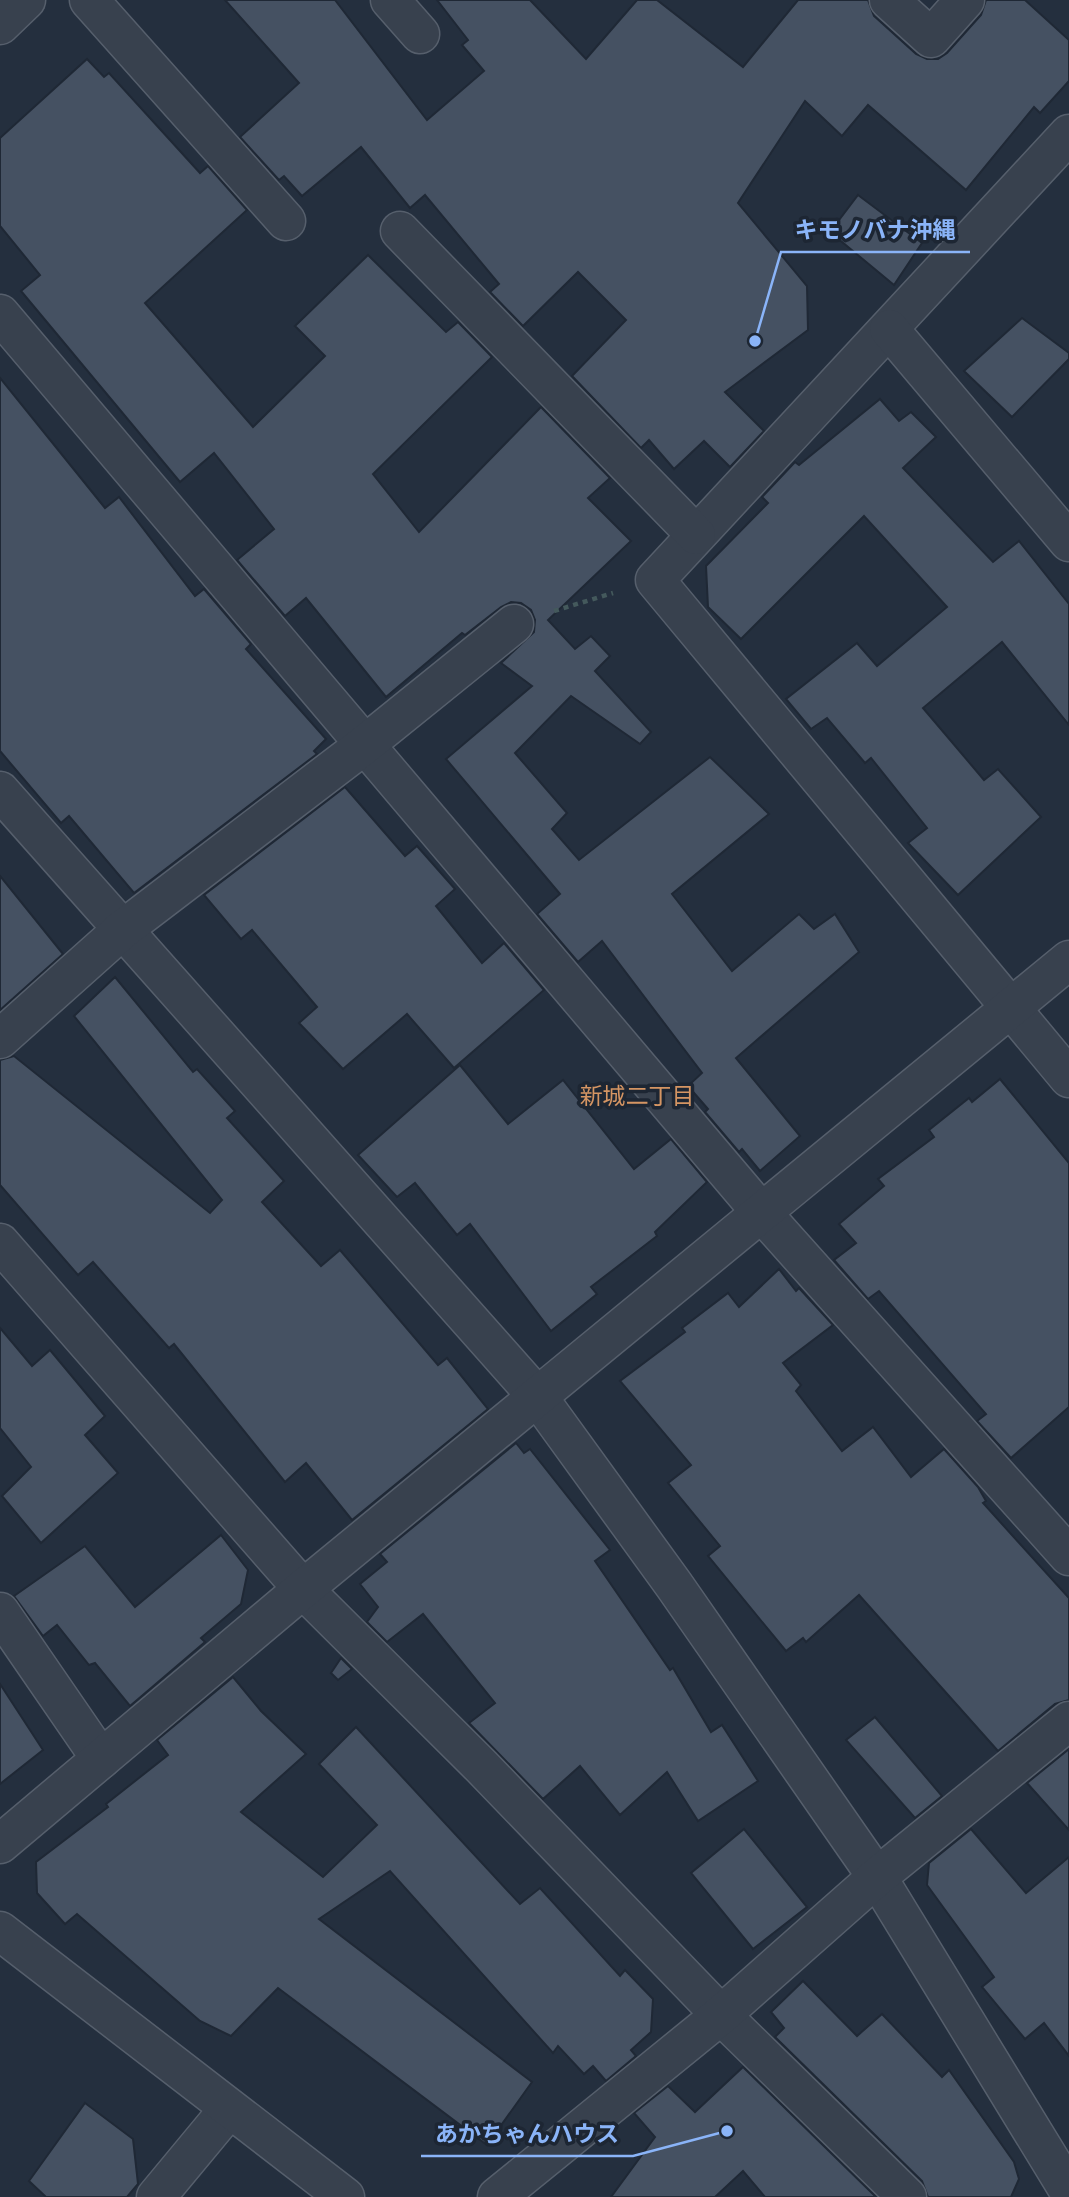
<svg xmlns="http://www.w3.org/2000/svg" width="1069" height="2197" font-family="'Noto Sans','Noto Sans JP',sans-serif">
<style>
.building{fill:#455162;stroke:#1f2835;stroke-width:2}
.lines{fill:none;stroke-linecap:round;stroke-linejoin:round}
.minor-casing{stroke:#565f6c;stroke-width:41}
.tertiary-casing{stroke:#565f6c;stroke-width:41}
.path{stroke:#44595c;stroke-width:4.5;stroke-dasharray:5 5;stroke-linecap:butt}
.minor{stroke:#38414e;stroke-width:38}
.tertiary{stroke:#38414e;stroke-width:38}
.labels{text-anchor:middle;dominant-baseline:central;stroke-width:7;stroke-linejoin:round;paint-order:stroke}
.neighbourhood-label{font-size:23px;fill:#d59563;stroke:#1d2633}
.leader{fill:none;stroke:#8ab4f8;stroke-width:2.5}
.callout-dot{fill:#8ab4f8;stroke:#1d2633;stroke-width:2.5}
.callout-label{font-size:23px;text-anchor:middle;font-weight:bold;fill:#8ab4f8;stroke:#1d2633;stroke-width:7;stroke-linejoin:round;paint-order:stroke}
</style>
<rect width="100%" height="100%" fill="#242f3e"/>
<!-- building -->
<g class="building">
<path d="M225 0H335L427 120 484 71 462 45 468 40 437 0H530L586 59 637 0H657L743 67 798 0H868L874 16 916 54 927 59H938L947 53 981 15 986 0H1025L1069 40V81L1040 113 1034 107 966 190 868 105 842 136 805 101 738 203 807 286 808 330 725 392 764 431 730 467 704 441 674 469 649 440 641 448 572 376 626 320 578 272 523 326 490 292 499 284 425 195 410 208 361 147 302 196 284 176 279 180 240 137 299 83Z"/>
<path d="M87 59 104 77 109 73 200 173 208 166 247 210 145 303 253 427 325 356 295 326 368 255 446 332 458 322 492 357 373 474 419 532 541 407 610 478 588 498 631 541 548 620 575 649 591 636 610 656 595 671 651 732 640 744 571 696 515 753 567 813 552 829 579 860 710 757 769 814 672 894 732 971 799 914 814 929 835 914 859 952 736 1058 800 1136 760 1171 742 1149 739 1152 705 1112 708 1109 688 1086 702 1073 602 941 578 962 537 914 560 894 446 759 532 686 501 663 534 632 535 620 531 610 521 603 511 602 501 607 465 635 462 633 386 697 306 598 285 616 237 560 274 529 214 453 180 482 21 291 40 275 0 226V138Z"/>
<path d="M858 195 922 243 894 285 830 232Z"/>
<path d="M1022 318 1069 353V359L1012 417 964 371Z"/>
<path d="M0 378 105 508 119 497 195 596 204 589 251 644 246 649 326 739 314 751 317 754 134 893 69 816 61 823 0 751Z"/>
<path d="M880 399 899 421 911 412 936 437 903 468 993 562 1019 541 1069 604V725L1002 642 923 708 984 780 998 769 1041 817 958 895 908 843 927 828 871 758 865 763 827 718 811 729 786 699 857 643 877 666 947 607 864 516 741 639 708 607 706 566 768 503 762 497 795 462 799 465Z"/>
<path d="M345 787 405 856 417 846 455 889 436 906 482 963 504 943 544 990 454 1068 407 1014 343 1069 299 1023 317 1007 252 930 241 939 204 895Z"/>
<path d="M0 876 63 954 0 1010Z"/>
<path d="M115 977 193 1072 197 1069 235 1111 227 1118 284 1181 262 1202 321 1266 340 1250 438 1365 447 1358 488 1409 352 1520 306 1463 285 1482 174 1344 169 1348 93 1262 78 1275 0 1185V1060L14 1056 210 1213 222 1200 74 1016Z"/>
<path d="M460 1065 508 1124 563 1080 634 1169 671 1139 707 1182 655 1232 657 1236 591 1287 597 1294 551 1331 470 1224 457 1235 415 1183 397 1197 358 1155Z"/>
<path d="M1000 1079 1069 1163V1407L1011 1458 977 1421 986 1414 879 1291 868 1299 834 1260 856 1243 839 1224 884 1186 878 1179 934 1137 929 1130 969 1098 972 1102Z"/>
<path d="M779 1269 796 1291 799 1288 833 1325 783 1363 801 1385 796 1391 842 1451 873 1427 911 1477 944 1449 978 1487 986 1501 983 1503 1069 1598V1700L1055 1704 998 1751 859 1595 806 1642 803 1638 786 1651 708 1556 720 1546 668 1483 691 1465 620 1381 685 1332 682 1328 728 1293 739 1307Z"/>
<path d="M0 1328 32 1366 50 1350 105 1416 85 1435 118 1473 41 1543 2 1496 31 1467 0 1428Z"/>
<path d="M516 1443 524 1453 530 1449 610 1550 595 1561 670 1670 673 1668 711 1732 722 1725 758 1781 698 1821 667 1772 620 1815 580 1766 543 1799 469 1723 495 1703 423 1614 387 1642 367 1622 378 1607 360 1584 387 1562 380 1554Z"/>
<path d="M221 1535 248 1570 241 1604 201 1638 205 1642 130 1706 95 1663 89 1665 57 1625 43 1636 14 1596 85 1546 135 1607Z"/>
<path d="M341 1658 352 1669 338 1680 331 1673Z"/>
<path d="M233 1677 261 1711 306 1754 241 1812 323 1877 377 1825 319 1764 356 1727 520 1904 540 1888 620 1976 625 1970 653 1999 651 2032 631 2050 636 2056 606 2081 593 2066 584 2074 558 2046 553 2053 390 1871 319 1919 532 2082 487 2145 278 1988 231 2036 200 2021 77 1914 65 1924 37 1893 36 1862 108 1807 106 1804 168 1755 157 1740Z"/>
<path d="M0 1684 43 1750 0 1784Z"/>
<path d="M875 1717 942 1796 915 1818 846 1740Z"/>
<path d="M1069 1749V1830L1027 1783Z"/>
<path d="M744 1829 807 1907 753 1949 691 1873Z"/>
<path d="M971 1829 1026 1893 1069 1857V2056L1044 2023 1025 2039 982 1987 994 1977 927 1885 929 1863Z"/>
<path d="M803 1981 857 2036 882 2014 942 2077 949 2070 1014 2162 1019 2179 1011 2197H928L922 2181 775 2037 784 2028 771 2012Z"/>
<path d="M743 2067 876 2197H765L743 2171 715 2197H611L655 2137 634 2113 668 2086 695 2112Z"/>
<path d="M85 2103 133 2139 138 2184 127 2197H46L29 2181Z"/>
</g>
<g class="lines">
<!-- minor casing -->
<g class="minor-casing">
<g id="minor">
<path d="M89 0 286 221"/>
<path d="M390 0 420 34"/>
<path d="M889 0 931 38 965 0"/>
<path d="M1069 134 655 580 1069 1078"/>
<path d="M400 231 696 535"/>
<path d="M0 314 761 1212 1069 1556"/>
<path d="M889 329 1069 542"/>
<path d="M0 791 537 1396 674 1585 877 1877 1069 2191"/>
<path d="M0 1039 122 930 363 746 514 624"/>
<path d="M0 1243 303 1589 482 1767 721 2015 907 2197"/>
<path d="M0 1612 101 1759"/>
<path d="M0 1844 303 1589 1069 960"/>
<path d="M156 2197 229 2109"/>
<path d="M497 2197 721 2015 877 1877 1069 1721"/>
</g>
</g>
<!-- tertiary casing -->
<g class="tertiary-casing">
<g id="tertiary">
<path d="M0 25 26 0"/>
<path d="M0 1931 345 2197"/>
</g>
</g>
<!-- path -->
<path class="path" d="M554 611 613 593"/>
<!-- minor -->
<use href="#minor" class="minor"/>
<!-- tertiary -->
<use href="#tertiary" class="tertiary"/>
</g>
<g class="labels">
<!-- neighbourhood labels -->
<g class="neighbourhood-label">
<text x="637" y="1095">新城二丁目</text>
</g>
</g>
<!-- callouts -->
<path class="leader" d="M755 341L781 252H970M727 2131L633 2156H421"/>
<g class="callout-dot">
<circle cx="755" cy="341" r="7"/>
<circle cx="727" cy="2131" r="7"/>
</g>
<g class="callout-label">
<text x="875" y="238">キモノバナ沖縄</text>
<text x="527" y="2142">あかちゃんハウス</text>
</g>
</svg>
